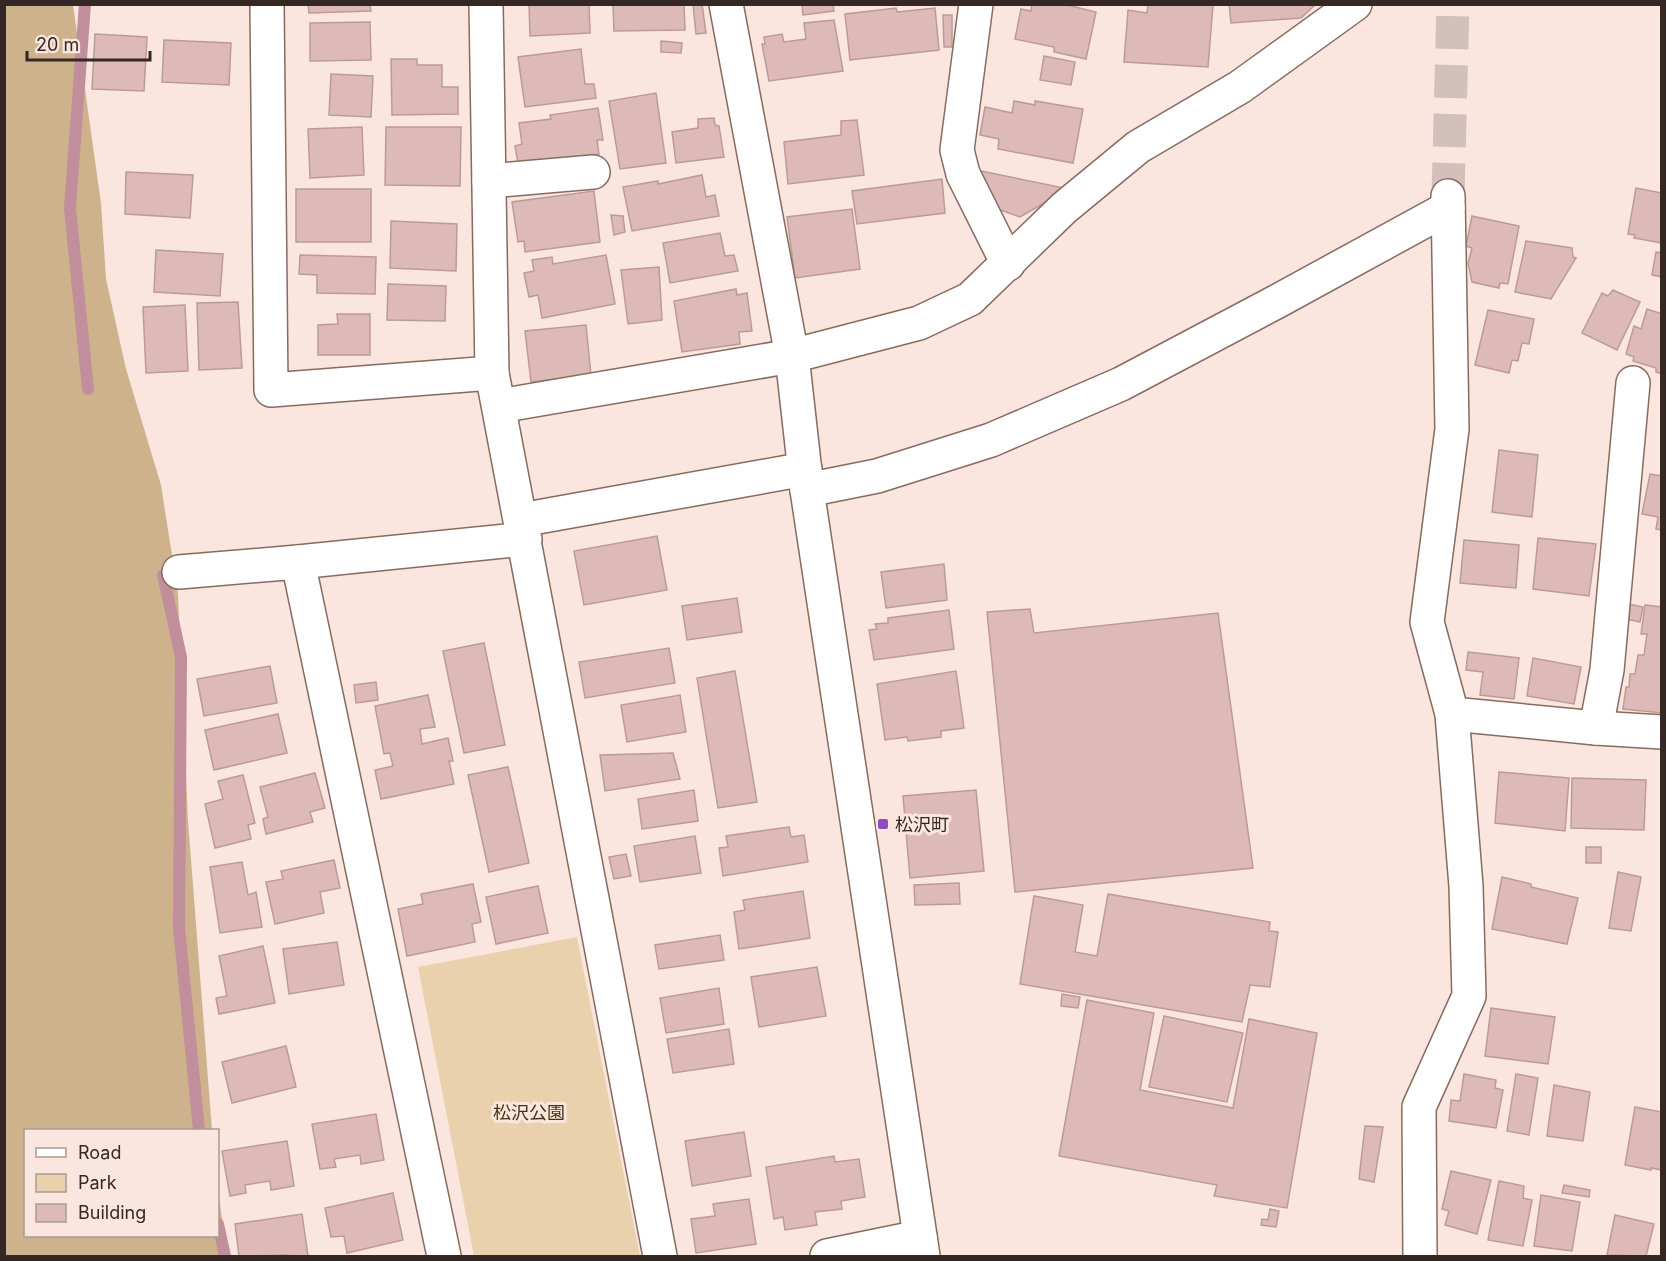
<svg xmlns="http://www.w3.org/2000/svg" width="1666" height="1261" font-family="Inter,'Noto Sans JP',sans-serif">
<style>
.green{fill:#ead1ae}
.forest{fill:#ceb28b}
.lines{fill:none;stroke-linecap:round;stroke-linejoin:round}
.stream{stroke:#c08f9b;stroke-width:12}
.building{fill:#ddbab8;stroke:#bb9a98;stroke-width:1.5}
.minor-tunnel{stroke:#d3c0ba;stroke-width:33;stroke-dasharray:33 16;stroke-linecap:butt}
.minor-casing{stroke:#876a60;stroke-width:36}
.minor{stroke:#fff;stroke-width:33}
.poi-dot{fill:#904dc2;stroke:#fae6df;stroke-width:2}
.labels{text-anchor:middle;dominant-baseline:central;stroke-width:6;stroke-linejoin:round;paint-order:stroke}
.poi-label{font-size:18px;fill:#352824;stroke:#fae6df;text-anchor:start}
.park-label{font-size:18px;fill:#473212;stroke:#fae6df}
</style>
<rect width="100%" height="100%" fill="#fae6df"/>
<!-- green -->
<path class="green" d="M577 937 640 1256H474L418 967Z"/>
<!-- forest -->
<path class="forest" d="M5 5H73L101 203 106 279 126 369 161 485 178 594 188 821 212 1130H26V1236H218V1189L227 1256H5Z"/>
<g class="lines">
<!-- stream -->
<g class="stream">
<path d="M85 4 70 208 88 389"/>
<path d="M163 575 181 657 179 928 199 1130"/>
<path d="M218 1224 225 1256"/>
</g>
</g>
<!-- building -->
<g class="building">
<path d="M308 4H370L371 11 309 13Z"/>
<path d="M529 4H589L590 33 530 36Z"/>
<path d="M613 4H684L685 30 614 31Z"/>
<path d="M693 4H702L706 33 696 34Z"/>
<path d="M802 4H833L834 11 803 15Z"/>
<path d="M1032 4H1063L1096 12 1086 59 1054 52V47L1015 39 1021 9 1031 11Z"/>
<path d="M1148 4 1213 5 1208 67 1124 62 1128 10 1147 13Z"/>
<path d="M1229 4H1316L1301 18 1231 23Z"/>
<path d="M896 8 897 12 935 8 939 50 850 60 845 14Z"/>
<path d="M943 15H952V47H944Z"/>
<path d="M834 20 843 71 769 81 762 44H765L764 37 782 34 784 42 806 39 804 23Z"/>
<path d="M370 22 371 60 310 61V23Z"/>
<path d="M95 34 147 37 144 91 92 89Z"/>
<path d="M164 40 231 43 229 85 162 82Z"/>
<path d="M661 41 682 43 681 53 661 52Z"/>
<path d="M581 49 585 84H594L596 98 525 107 518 57Z"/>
<path d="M1044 56 1075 62 1071 85 1040 80Z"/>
<path d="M391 59H417V65H442V87H458V114L392 115Z"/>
<path d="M331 74 373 76 371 117 329 115Z"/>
<path d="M656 93 666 163 620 169 609 101Z"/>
<path d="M1014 101 1035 105V101L1083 109 1073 163 998 149 999 139 980 135 985 107 1012 113Z"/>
<path d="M598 108 603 140H597L599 154 525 166 518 163 515 146 522 144 519 123 551 119 550 115Z"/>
<path d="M714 118 715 125 719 126 724 157 676 163 672 132 698 128V119Z"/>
<path d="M857 120 864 175 788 184 784 142 841 135V121Z"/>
<path d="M362 127 364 175 310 178 308 129Z"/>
<path d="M386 127H461L460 186 385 185Z"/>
<path d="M981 171 1069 189 1020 217 986 205Z"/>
<path d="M126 172 193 175 190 218 125 214Z"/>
<path d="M702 175 706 197 715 195 719 216 632 231 623 187 658 181V184Z"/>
<path d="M942 179 945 213 857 224 852 191Z"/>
<path d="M1636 188 1662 193V243L1634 238 1635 235 1628 234Z"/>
<rect x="296" y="189" width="75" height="53"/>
<path d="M594 191 600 242 525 252 524 241 518 242 512 202Z"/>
<path d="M852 209 860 269 795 278 787 217Z"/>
<path d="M611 215 623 216 625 232 614 235Z"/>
<path d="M1472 216 1519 226 1508 284 1500 283 1499 288 1472 282 1468 263 1472 248 1466 246Z"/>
<path d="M391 221 457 224 456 271 390 268Z"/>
<path d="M720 233 725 256 734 255 738 271 670 283 663 243Z"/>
<path d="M1526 241 1572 248 1573 257 1576 258 1551 299 1515 292Z"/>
<path d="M156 250 223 254 220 296 154 292Z"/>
<path d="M1656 252 1662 253V277L1652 275Z"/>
<path d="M300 255 376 257 375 294 317 293V275L299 274Z"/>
<path d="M606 255 615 304 542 318 538 295 529 297 524 273 534 271 532 260 552 257 553 264Z"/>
<path d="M659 267 662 320 628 324 621 270Z"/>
<path d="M388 284 446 286 445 321 387 320Z"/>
<path d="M736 289 737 295 747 293 752 331 739 332 740 344 682 352 674 301Z"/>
<path d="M1613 290 1640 302 1617 350 1582 333 1602 293 1608 296Z"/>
<path d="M238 302 242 368 199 370 197 303Z"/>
<path d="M185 305 188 371 146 373 143 307Z"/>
<path d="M1647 309 1662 314V374L1656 372V368L1633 361 1634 357 1626 354 1634 326 1641 329Z"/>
<path d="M1488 310 1534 319 1529 344 1522 343 1518 361 1512 360 1509 373 1475 365Z"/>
<path d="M337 314H370V355H318V325L338 324Z"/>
<path d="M586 325 591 375 531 382 525 331Z"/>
<path d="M1499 450 1538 455 1532 517 1492 512Z"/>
<path d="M1650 474 1662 476V530L1656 529 1658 517 1642 514Z"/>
<path d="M657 536 667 590 584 605 574 551Z"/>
<path d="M1538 538 1596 544 1589 596 1533 589Z"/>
<path d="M1464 540 1519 545 1516 588 1460 583Z"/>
<path d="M944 564 947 600 886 608 881 572Z"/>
<path d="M737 598 742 632 687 640 682 606Z"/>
<path d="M1629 604 1643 607 1640 622 1626 619Z"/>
<path d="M1645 605 1662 607V713L1623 709 1626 687H1629L1630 674H1635L1638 655H1644L1647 634H1641Z"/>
<path d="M1030 609 1034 633 1218 613 1253 868 1015 892 987 612Z"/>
<path d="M949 610 954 649 874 660 869 630 877 629 875 624 888 623V618Z"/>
<path d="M484 643 505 745 464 753 443 651Z"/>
<path d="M669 648 675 683 585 698 579 662Z"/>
<path d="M1468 652 1519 658 1514 699 1480 695 1483 672 1466 670Z"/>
<path d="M1533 658 1581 667 1574 704 1527 696Z"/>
<path d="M270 666 277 703 204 716 197 679Z"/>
<path d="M735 671 757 802 718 808 697 678Z"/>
<path d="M956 671 964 728 941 731V737L908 741 907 737 885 740 877 684Z"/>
<path d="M376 682 378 700 356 703 354 685Z"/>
<path d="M428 695 435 727 420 729 422 744 448 738 453 761H449L454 784 381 799 375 770 393 766 390 753 384 754 375 706Z"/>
<path d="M680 695 686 732 627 742 621 705Z"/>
<path d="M278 714 287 753 214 770 205 730Z"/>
<path d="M673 753 680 779 605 791 600 755Z"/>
<path d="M508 767 529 863 489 872 468 775Z"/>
<path d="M1499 772 1569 778 1565 831 1495 823Z"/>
<path d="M315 773 325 808 310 812 313 822 266 834 263 819 268 817 260 787Z"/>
<path d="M243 775 255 823 248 825 251 839 215 848 205 804 223 799 218 781Z"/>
<path d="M1572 778 1646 780 1644 830 1571 828Z"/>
<path d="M694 790 698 821 642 829 638 799Z"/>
<path d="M976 790 984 871 910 878 903 796Z"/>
<path d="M789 827 791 837 804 835 808 862 723 876 719 848 728 847 726 836Z"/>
<path d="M695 836 701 873 640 882 634 846Z"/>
<rect x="1586" y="847" width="15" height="16"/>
<path d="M626 854 631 876 614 879 609 857Z"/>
<path d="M334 860 340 888 320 892 324 913 275 924 266 882 283 879 281 871Z"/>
<path d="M242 862 248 895 256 892 262 927 220 933 210 867Z"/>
<path d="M1618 872 1641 877 1631 931 1609 928Z"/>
<path d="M1502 877 1531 884V887L1578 898 1567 944 1492 929Z"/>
<path d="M959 883 960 904 915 905 914 885Z"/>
<path d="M473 884 481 922 472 924 475 942 407 956 398 909 423 904 421 894Z"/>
<path d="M538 886 548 933 496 944 486 897Z"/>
<path d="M803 891 810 938 739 949 734 912 745 910 743 900Z"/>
<path d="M1108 894 1270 922 1269 931 1278 932 1270 987 1250 985 1242 1022 1020 984 1034 896 1083 905 1075 952 1097 956Z"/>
<path d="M720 935 724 960 659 969 655 945Z"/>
<path d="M337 942 344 985 289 994 283 949Z"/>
<path d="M263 946 275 1003 219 1014 216 998 227 996 219 956Z"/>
<path d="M817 967 826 1016 759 1027 751 977Z"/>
<path d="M719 988 724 1024 666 1033 660 998Z"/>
<path d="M1062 994 1080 997 1078 1008 1061 1006Z"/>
<path d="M1087 1000 1154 1013 1140 1090 1233 1108 1249 1019 1317 1033 1287 1208 1214 1196 1217 1185 1059 1156Z"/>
<path d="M1491 1008 1555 1017 1548 1064 1485 1056Z"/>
<path d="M1164 1016 1243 1033 1227 1102 1149 1087Z"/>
<path d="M729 1029 734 1064 673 1073 667 1039Z"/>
<path d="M286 1046 296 1087 232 1103 222 1062Z"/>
<path d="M1464 1074 1496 1080 1495 1088 1503 1090 1496 1128 1449 1121 1451 1100 1460 1101Z"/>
<path d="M1516 1074 1538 1078 1529 1135 1507 1131Z"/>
<path d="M1554 1085 1590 1092 1583 1141 1547 1136Z"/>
<path d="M1635 1107 1662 1112V1170L1651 1168V1170L1625 1165Z"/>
<path d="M376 1114 384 1160 361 1164 360 1155 334 1159 336 1167 320 1169 312 1124Z"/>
<path d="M1365 1126 1383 1127 1374 1182 1359 1179Z"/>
<path d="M744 1132 751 1176 692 1186 685 1141Z"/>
<path d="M287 1141 294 1186 271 1190 270 1181 245 1185 246 1193 230 1196 222 1151Z"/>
<path d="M834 1156 835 1162 859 1159 865 1197 841 1201 842 1209 815 1212 817 1225 785 1230 783 1217 774 1219 766 1167Z"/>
<path d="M1451 1171 1491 1180 1477 1234 1445 1225 1449 1211 1442 1209Z"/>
<path d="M1499 1181 1524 1186 1523 1198 1532 1200 1523 1246 1488 1240Z"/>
<path d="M1564 1185 1590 1190 1589 1197 1562 1193Z"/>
<path d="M393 1193 403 1240 347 1253 344 1236 331 1237 325 1208Z"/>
<path d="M1541 1195 1580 1202 1572 1251 1534 1246Z"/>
<path d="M749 1199 756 1244 696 1253 691 1219 715 1216 713 1204Z"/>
<path d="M1270 1209 1279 1211 1276 1227 1261 1225 1262 1219 1268 1220Z"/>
<path d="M302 1214 308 1256H288V1255L239 1256 235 1224Z"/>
<path d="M1615 1215 1654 1224 1646 1256 1607 1255Z"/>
</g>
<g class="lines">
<!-- minor-tunnel -->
<path class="minor-tunnel" d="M1448 196 1453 4"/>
<!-- minor casing -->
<g class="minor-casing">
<g id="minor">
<path d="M267 4 271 390 492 373"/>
<path d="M486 4 492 373 660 1256"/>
<path d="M726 4 792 356 807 490 923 1256"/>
<path d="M976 4 957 150 963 174 1008 264"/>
<path d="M489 181 593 172"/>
<path d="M499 406 792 356 919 323 970 299 1064 208 1138 147 1240 87 1355 4"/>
<path d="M807 490 877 476 991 440 1121 384 1276 302 1448 208"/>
<path d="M521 520 805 469"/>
<path d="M298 562 444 1256"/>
<path d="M179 572 298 562 525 539"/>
<path d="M1452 714 1596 728 1662 732"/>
<path d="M1596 728 1607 670 1633 383"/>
<path d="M827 1256 920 1237"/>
<path d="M1420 1256 1419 1107 1469 996 1466 886 1452 714 1427 622 1452 429 1448 196"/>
</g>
</g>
<!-- minor -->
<use href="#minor" class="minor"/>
</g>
<!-- markers -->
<rect class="poi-dot" x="877" y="818" width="12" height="12" rx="3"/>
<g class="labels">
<!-- poi labels -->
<g class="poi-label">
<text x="895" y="824">松沢町</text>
</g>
<!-- park labels -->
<g class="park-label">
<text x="529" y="1112">松沢公園</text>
</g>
</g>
<!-- border -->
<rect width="1666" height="1261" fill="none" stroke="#352824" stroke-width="12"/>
<!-- legend -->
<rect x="24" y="1129" width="195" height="108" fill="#fae6df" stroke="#ab9a94" stroke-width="1.5"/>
<rect x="36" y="1148" width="30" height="9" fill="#ffffff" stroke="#ab9a94" stroke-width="1.5"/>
<text x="78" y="1159" font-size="18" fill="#352824">Road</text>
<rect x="36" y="1174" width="30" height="18" fill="#ead1ae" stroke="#ab9a94" stroke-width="1.5"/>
<text x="78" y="1189" font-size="18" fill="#352824">Park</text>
<rect x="36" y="1204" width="30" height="18" fill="#ddbab8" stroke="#ab9a94" stroke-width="1.5"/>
<text x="78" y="1219" font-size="18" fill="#352824">Building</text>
<!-- scale -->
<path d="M27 51v9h123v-9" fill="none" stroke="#352824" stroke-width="3"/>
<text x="36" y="51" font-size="18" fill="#352824" stroke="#fae6df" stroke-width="4.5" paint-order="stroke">20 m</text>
</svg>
